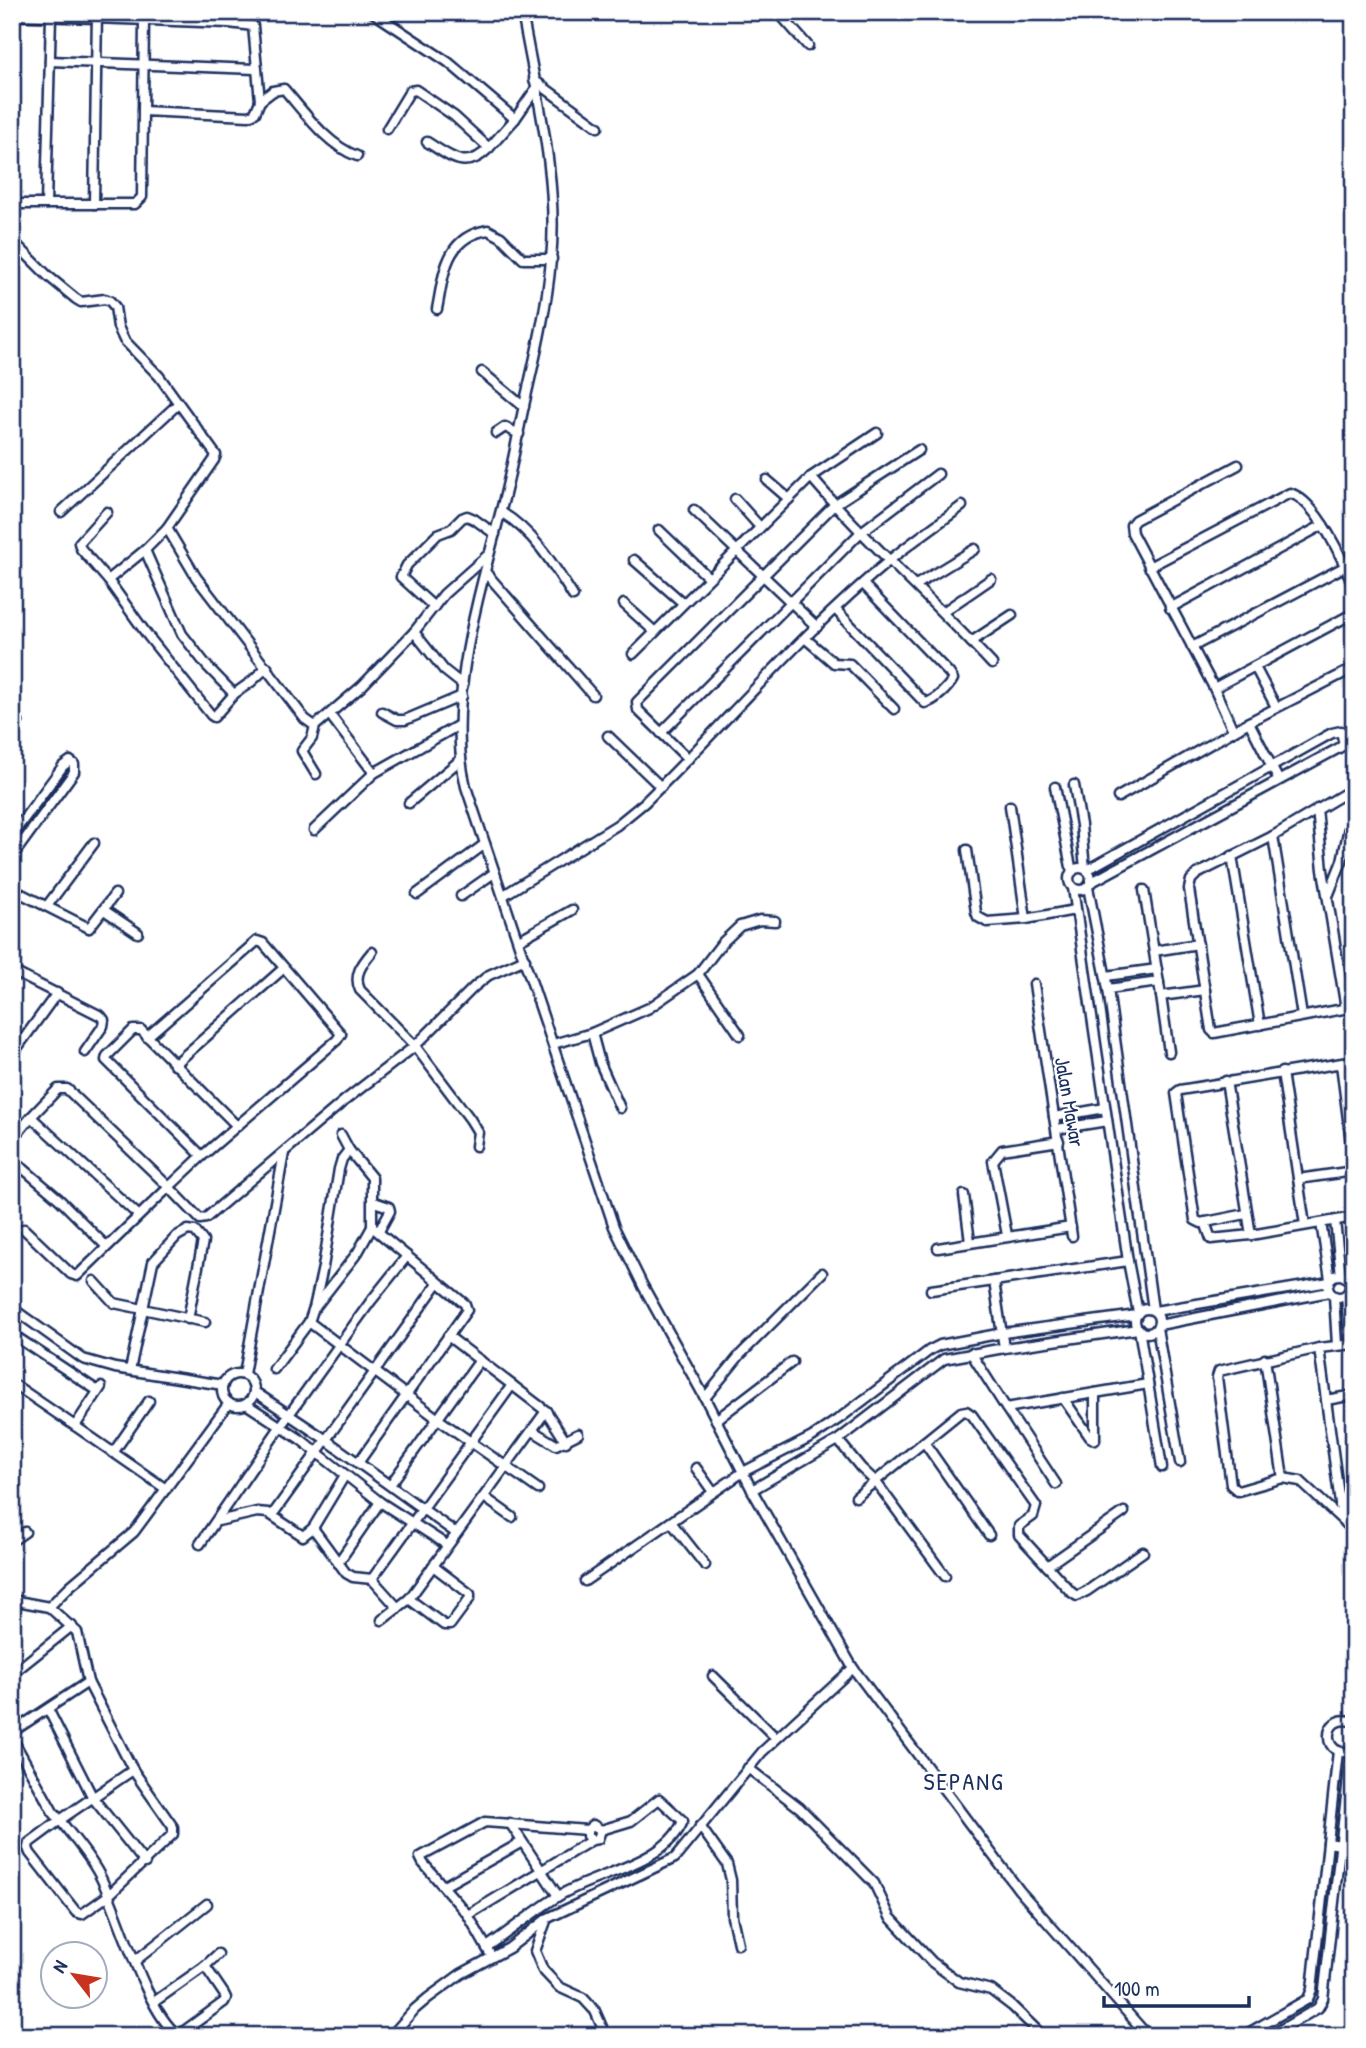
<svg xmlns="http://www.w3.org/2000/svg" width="1366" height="2048" font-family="'Patrick Hand',sans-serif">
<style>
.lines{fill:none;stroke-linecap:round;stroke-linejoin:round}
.street-casing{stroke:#1b2f5e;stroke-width:13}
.street{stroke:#fff;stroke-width:8}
.labels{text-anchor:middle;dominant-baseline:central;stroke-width:5;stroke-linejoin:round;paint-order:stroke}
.street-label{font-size:21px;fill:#1b2f5e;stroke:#fff}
.quarter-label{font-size:24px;letter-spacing:2px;fill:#1b2f5e;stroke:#fff}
</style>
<rect width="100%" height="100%" fill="#fff"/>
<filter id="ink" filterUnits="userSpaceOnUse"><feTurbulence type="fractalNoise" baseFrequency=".0143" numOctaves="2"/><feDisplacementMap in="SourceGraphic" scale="14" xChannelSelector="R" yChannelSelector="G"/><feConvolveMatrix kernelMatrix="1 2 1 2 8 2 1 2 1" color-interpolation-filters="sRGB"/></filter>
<g filter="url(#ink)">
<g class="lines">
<!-- street casing -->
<g class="street-casing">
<g id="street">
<path d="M372 12 448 62 515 119"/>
<path d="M522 12C536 93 559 177 551 260 547 307 536 354 525 401 517 437 511 474 501 510 480 592 445 703 466 787L614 1227 643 1286 705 1398 752 1490 853 1668 1019 1890 1148 2036"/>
<path d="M778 12 808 46"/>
<path d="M12 15 229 23V12"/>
<path d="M50 61 255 69"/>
<path d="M534 80 598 127"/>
<path d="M260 101 273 91 284 89C304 112 327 145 357 156"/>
<path d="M143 111 144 20"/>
<path d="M387 129 410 91 416 90 454 116 489 148 515 119 535 90"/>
<path d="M427 142C451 157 466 172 489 148"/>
<path d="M12 204H94L97 12"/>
<path d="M46 204 51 16"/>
<path d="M94 204H135L142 197 143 111 249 116 255 113 260 101 253 26 229 23"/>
<path d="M12 240 48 276 76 299 81 302 105 299 110 301 115 307 118 327 124 340 159 376 216 455 214 460 167 528 145 550 108 580"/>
<path d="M437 309C444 274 445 237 488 230L501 237 523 259H552"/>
<path d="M482 372 524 407"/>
<path d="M496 433 505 427 519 434"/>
<path d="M811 477C867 543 933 600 992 664"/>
<path d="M767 480 789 499"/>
<path d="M735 499 760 527"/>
<path d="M694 510 817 627"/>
<path d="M61 512 178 404"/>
<path d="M107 512 79 543 81 549 108 580 148 636 211 715 214 717 234 694 251 682 267 667"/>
<path d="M501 512C534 532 553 564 573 596"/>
<path d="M167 528 196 577 305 719 315 726 362 686 414 632 444 594 489 554"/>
<path d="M659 530 709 578"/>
<path d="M145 550 182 634 207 666 234 694"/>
<path d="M634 560 683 603"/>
<path d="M1149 567 1290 493C1317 501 1345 563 1354 589"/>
<path d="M486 573 593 695"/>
<path d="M916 585 975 549"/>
<path d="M624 604 655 632"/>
<path d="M434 607 401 577 407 565 438 534 451 529 462 518 467 516 474 519 495 534"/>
<path d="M1170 608 1323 525"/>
<path d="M836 610 925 703C935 701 948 688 953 679L949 673 863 584"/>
<path d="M943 612 991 579"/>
<path d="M414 632 444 670 463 685"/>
<path d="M806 639 834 663 850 664 894 709"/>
<path d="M971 642 1012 615"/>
<path d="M1192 647 1346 566"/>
<path d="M633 654 811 477 877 433"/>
<path d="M1255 667 1276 707"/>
<path d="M1214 688 1352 614 1354 611"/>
<path d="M382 712 397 720H405L462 696"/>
<path d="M330 715 374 773"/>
<path d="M12 716 18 722 12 733"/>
<path d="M315 726 312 738 302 751 316 774"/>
<path d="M1233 730 1214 688 1132 533 1131 525 1135 520 1238 465"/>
<path d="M661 733 860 533 938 474"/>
<path d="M608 736 661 787"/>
<path d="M688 759 638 710 637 702 834 505 919 450"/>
<path d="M1278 779 1249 722 1354 668"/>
<path d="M1074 785 1081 825 1085 869"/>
<path d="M1055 787 1072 872"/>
<path d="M1354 788 1273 836 1197 874 1191 880 1189 889 1211 1030 1214 1033 1354 1007"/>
<path d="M1118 797 1249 722"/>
<path d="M409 803 459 761"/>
<path d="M1010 806 1026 919"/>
<path d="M1317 809 1323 870 1346 1009"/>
<path d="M314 830 374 773 459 725"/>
<path d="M12 835 63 766 70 761 74 764V772L12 857"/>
<path d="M1273 836 1302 1016"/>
<path d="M967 850 976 912 978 917 987 922 1026 919 1075 910"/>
<path d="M1232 856 1260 1025"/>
<circle cx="1080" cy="879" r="11"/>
<path d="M1087 870 1332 733 1341 731 1344 745 1339 748 1090 883"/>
<path d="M1088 887 1108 989 1153 1310"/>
<path d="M1073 888 1128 1261 1138 1313"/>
<path d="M12 889 89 928 115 894"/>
<path d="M1144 890 1161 996"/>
<path d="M417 894 485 844"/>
<path d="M504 895 617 825 644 803C726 723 801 633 890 560 913 541 938 524 962 506"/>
<path d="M461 896 494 873"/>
<path d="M1328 896 1342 861 1354 803"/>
<path d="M47 906 94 843"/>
<path d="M104 910 138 933"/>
<path d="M519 940 572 910"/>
<path d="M1154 951 1198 944"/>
<path d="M372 952C362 964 353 975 360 990L415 1046 470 1119 478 1132 476 1146"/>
<path d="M12 971 101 1016 104 1020 103 1026 85 1052"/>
<path d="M698 974 740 1035"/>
<path d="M1106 976 1157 969"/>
<path d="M1034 984 1072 1236"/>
<path d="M1108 989 1159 982"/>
<path d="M592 1033 600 1063 620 1108"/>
<path d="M553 1044 592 1033 649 1008 698 974 722 943 740 926 760 920 775 921"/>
<path d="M1169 1052 1161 996 1205 990"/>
<path d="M12 1055 57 993"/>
<path d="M1341 1064 1354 1167"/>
<path d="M174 1065 284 968"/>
<path d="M1282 1072 1305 1225"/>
<path d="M1226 1081 1251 1235 1354 1217"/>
<path d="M1054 1117 1105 1108"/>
<path d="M1057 1129 1107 1121"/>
<path d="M12 1140 31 1117"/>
<path d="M202 1156 106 1060 107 1056 133 1030H141L237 1126"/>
<path d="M12 1159 59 1199 106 1246"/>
<path d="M1298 1179 1354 1171"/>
<path d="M964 1195 970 1242"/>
<path d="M374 1202 389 1207 390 1211 379 1231"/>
<path d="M1246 1214 1201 1223 1195 1220 1176 1093 1180 1090 1354 1061"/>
<path d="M138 1215 31 1117 58 1089H67L169 1187 202 1156 337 1040 341 1034 263 943 257 941 147 1037"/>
<path d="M1335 1221 1341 1275"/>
<path d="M1205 1222 1211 1239 1251 1235"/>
<path d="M1321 1223 1330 1279"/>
<path d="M24 1229 71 1274 77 1276 169 1187 200 1219 206 1218 344 1101 415 1046 474 987 489 975 525 959"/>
<path d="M1007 1235 993 1161 1002 1150 1059 1141"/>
<path d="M938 1248 1071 1227"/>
<circle cx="1339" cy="1286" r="11"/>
<path d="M94 1281 114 1303 205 1322"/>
<path d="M931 1290 994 1281"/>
<path d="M1346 1295 1350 1344"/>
<path d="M1334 1296 1337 1345"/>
<path d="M12 1308 83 1359 115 1368 223 1385"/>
<path d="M314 1308 323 1267 339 1169 342 1159 349 1150"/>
<circle cx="1147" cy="1321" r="12"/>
<path d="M1155 1311 1329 1282"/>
<path d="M309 1322 438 1419 538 1489"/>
<path d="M1159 1325 1329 1292"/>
<path d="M1157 1328 1180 1462"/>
<path d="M1139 1329 1162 1467"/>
<path d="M12 1334 98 1391"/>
<path d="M448 1336 546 1411 566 1442"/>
<path d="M1004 1348 994 1281 1128 1261"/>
<path d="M1319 1348 1219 1371 1217 1377 1231 1485 1238 1491 1283 1478 1300 1481 1354 1531"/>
<path d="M971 1353 1006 1408 1148 1384"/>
<path d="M1265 1359 1283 1478"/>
<path d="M274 1369 309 1322 313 1310 358 1252 372 1227V1178L349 1150 341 1135"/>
<path d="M130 1370 153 1262 177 1236 188 1230 195 1231 203 1241 188 1319"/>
<circle cx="238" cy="1390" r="16"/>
<path d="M244 1374 284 1153"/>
<path d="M12 1383 75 1426 101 1387"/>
<path d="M255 1392 325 1439 456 1533"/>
<path d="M705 1398 740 1355 822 1273"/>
<path d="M1063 1398 1090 1437 1095 1440V1393"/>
<path d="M1326 1400 1354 1395"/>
<path d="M246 1404 300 1439 380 1502 447 1545"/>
<path d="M1006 1408 1056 1484"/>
<path d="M716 1420 792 1362"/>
<path d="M75 1426 166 1489"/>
<path d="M533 1431 556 1445 578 1434"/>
<path d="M838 1440 861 1468 876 1482 945 1576"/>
<path d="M924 1442 989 1535"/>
<path d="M113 1453 149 1401"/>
<path d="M358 1463 467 1310 465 1304 372 1227"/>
<path d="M696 1468 713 1492"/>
<path d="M390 1485 480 1360"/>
<path d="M752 1490 838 1440 944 1359 1004 1348 1138 1329"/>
<path d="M484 1497 512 1517"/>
<path d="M856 1497 961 1412 966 1411 972 1415 1036 1506 1033 1516 1019 1526V1535L1071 1592 1077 1596 1087 1591 1143 1552"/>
<path d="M1340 1506 1354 1499"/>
<path d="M273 1514 438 1283"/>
<path d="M1342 1518 1319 1348 1354 1344"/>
<path d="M218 1521 257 1512 268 1513 303 1536 313 1528 345 1475"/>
<path d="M671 1522 705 1565"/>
<path d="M313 1528 346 1573 353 1577 372 1579 398 1608"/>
<path d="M12 1541 25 1532"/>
<path d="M200 1544 280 1427 371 1301 407 1256"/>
<path d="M338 1563 380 1502"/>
<path d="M1047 1566 1124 1512"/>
<path d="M372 1579 512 1385"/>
<path d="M585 1581 743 1472 812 1437 840 1418 930 1350 940 1345 1003 1333 1137 1315"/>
<path d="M409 1599 444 1625H450L470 1598V1594L433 1566"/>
<path d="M12 1600 49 1607 77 1632 88 1682 133 1770 173 1827V1834L109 1895 82 1914 76 1912 30 1853 28 1848 29 1843 60 1820C74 1839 91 1857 101 1878 119 1914 147 2013 177 2034L184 2031 224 2002 226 1998 224 1994 205 1966 218 1954"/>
<path d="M49 1607 70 1586 134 1532 229 1403"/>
<path d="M382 1620 409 1599 546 1411"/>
<path d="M12 1674 72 1626"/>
<path d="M713 1676 776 1738"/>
<path d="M48 1709 93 1798 145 1863"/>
<path d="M1354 1722C1320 1710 1321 1763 1354 1750"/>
<path d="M12 1732 88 1682"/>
<path d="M12 1738 53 1812 60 1820 133 1770"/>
<path d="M748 1768 800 1808 874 1883 890 1917 932 1962 959 1982 991 1990 1012 2006 1043 2036"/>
<path d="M510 1823 558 1896"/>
<path d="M700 1826 727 1864 731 1880 732 1917 738 1944"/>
<path d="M1328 1843 1354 1847"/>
<path d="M444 1886 522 1842"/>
<path d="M468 1915 592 1840 598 1839 601 1830 593 1825 587 1830V1836L592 1840"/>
<path d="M546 1921 535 1951 543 1970 559 1987 583 1998 595 2011 606 2036"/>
<path d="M487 1947C510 1931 533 1912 557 1897 594 1873 665 1865 683 1821L659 1799 631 1821 601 1830"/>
<path d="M489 1952 468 1915 423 1863 420 1857 485 1822 587 1830"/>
<path d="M135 1961 207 1904"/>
<path d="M154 2002 205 1966"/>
<path d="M391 2036 415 2009 428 1998 461 1974 509 1948 548 1918 675 1858 762 1752 853 1668"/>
<path d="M1243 2036 1308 1999 1312 1989 1338 1751"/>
<path d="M1270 2036 1318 2008 1323 1999 1351 1752"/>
</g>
</g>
<!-- street -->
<use href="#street" class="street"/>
</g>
</g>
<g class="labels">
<!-- street labels -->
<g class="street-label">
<text transform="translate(1070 1102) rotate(80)">Jalan Mawar</text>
</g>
<!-- quarter labels -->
<g class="quarter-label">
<text x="964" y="1781">SEPANG</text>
</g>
</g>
<!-- margin -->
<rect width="1366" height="2048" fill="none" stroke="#fff" stroke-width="42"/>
<rect x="21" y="21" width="1324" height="2006" fill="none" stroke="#1b2f5e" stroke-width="2.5" filter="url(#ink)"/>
<!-- north arrow -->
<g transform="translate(74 1975) rotate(301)"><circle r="33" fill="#ffffff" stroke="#a4acbf" stroke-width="2"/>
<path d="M0-5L12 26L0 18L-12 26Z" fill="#c8321e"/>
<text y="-10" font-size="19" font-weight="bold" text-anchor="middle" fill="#1b2f5e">N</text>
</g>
<!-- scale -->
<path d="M1104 1996v10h145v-10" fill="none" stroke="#1b2f5e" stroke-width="3.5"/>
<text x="1114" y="1996" font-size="21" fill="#1b2f5e" stroke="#ffffff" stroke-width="5" paint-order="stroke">100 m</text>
</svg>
